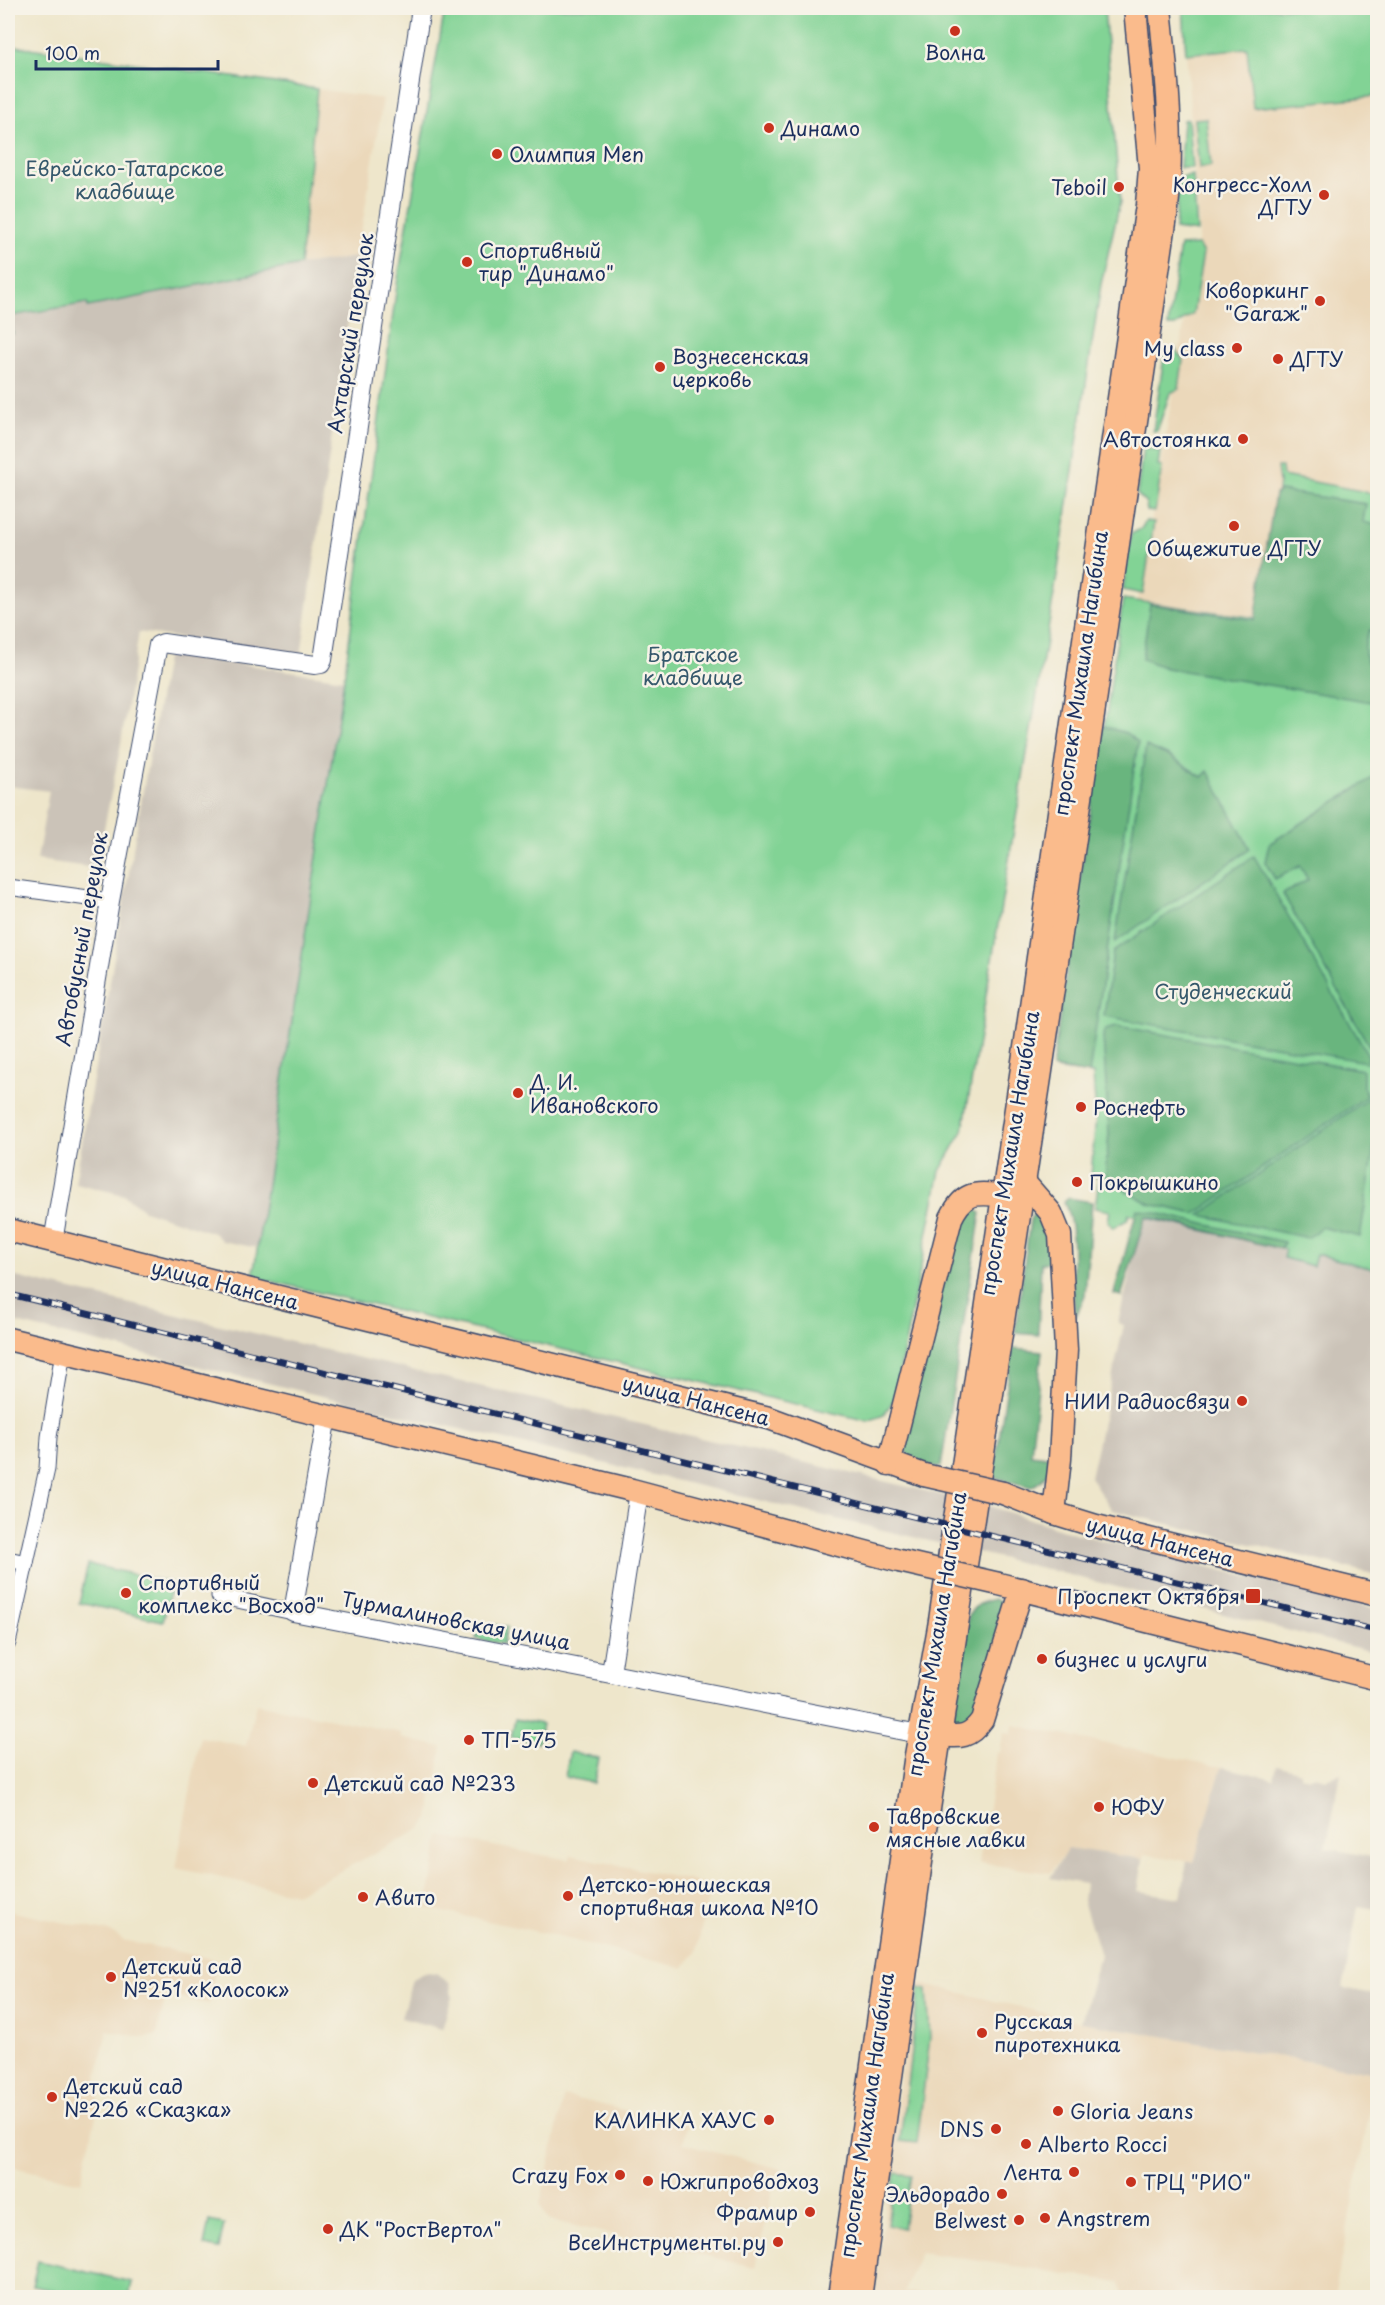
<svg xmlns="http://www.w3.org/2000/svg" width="1385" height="2305" font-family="'Playpen Sans',sans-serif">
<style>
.built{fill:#ebd8ba}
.industrial{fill:#cbc3b8}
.green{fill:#82d395;stroke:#4e817a;stroke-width:1.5}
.forest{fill:#69b57e;stroke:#42726e;stroke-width:1.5}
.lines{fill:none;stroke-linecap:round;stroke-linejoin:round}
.minor-casing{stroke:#3b4a6e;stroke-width:17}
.tertiary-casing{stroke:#3b4a6e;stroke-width:20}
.primary-casing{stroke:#3b4a6e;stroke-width:25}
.minor{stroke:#fff;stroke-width:15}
.tertiary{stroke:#fff;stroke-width:18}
.primary{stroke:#fabb8c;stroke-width:22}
.rail-casing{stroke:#1b2f5e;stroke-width:6}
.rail{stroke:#f7f3e8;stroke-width:4;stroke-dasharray:11;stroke-linecap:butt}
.primary-bridge-casing{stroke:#3b4a6e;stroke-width:25;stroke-linecap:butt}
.primary-bridge{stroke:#fabb8c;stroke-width:22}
.poi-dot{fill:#c8321e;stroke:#f7f3e8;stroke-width:2}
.labels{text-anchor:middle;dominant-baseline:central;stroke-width:5;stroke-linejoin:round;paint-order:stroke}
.poi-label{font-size:20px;fill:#1b2f5e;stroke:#f7f3e8;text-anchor:start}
.park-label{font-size:20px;fill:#35586c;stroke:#f7f3e8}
.street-label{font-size:20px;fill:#1b2f5e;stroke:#f7f3e8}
</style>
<rect width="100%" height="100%" fill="#f7f3e8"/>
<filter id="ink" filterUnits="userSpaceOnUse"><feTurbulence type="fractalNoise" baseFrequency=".0167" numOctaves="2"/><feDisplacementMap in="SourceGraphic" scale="12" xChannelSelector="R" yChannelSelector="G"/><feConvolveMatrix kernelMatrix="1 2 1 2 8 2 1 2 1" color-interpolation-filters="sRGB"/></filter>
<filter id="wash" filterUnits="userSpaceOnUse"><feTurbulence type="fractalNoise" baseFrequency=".008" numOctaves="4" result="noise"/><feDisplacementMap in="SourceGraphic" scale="24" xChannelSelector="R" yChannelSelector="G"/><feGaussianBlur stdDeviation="1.35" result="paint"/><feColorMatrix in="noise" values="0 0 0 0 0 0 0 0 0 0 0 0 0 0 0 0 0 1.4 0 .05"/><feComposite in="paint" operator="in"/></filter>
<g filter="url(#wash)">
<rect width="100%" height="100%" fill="#eee6cb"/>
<!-- built -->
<g class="built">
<path d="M1183 8H1377V497L1257 618 1138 601 1199 235Z"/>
<path d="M317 89 383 99 357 257 300 265Z"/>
<path d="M256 1704 402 1733 401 1738 442 1747 429 1819 421 1829 296 1894 176 1868 200 1737 246 1746Z"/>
<path d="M1013 1725 1222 1767 1194 1862 1144 1854 1143 1859 1069 1848 1050 1873 979 1863 997 1752 1000 1753 1003 1733 1012 1734Z"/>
<path d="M440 1836 569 1860 571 1855 711 1885 696 1953 683 1968 548 1934 426 1908Z"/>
<path d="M8 1911 111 1932 123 1940 217 1960 209 2004 166 1995 157 2035 145 2038 107 2030 97 2077 99 2087 96 2116 81 2182 8 2166Z"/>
<path d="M912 1981 1081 2022 1377 2073 1334 2297H1124L1120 2282 920 2252 904 2291 938 2297 874 2298Z"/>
<path d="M564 2096 687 2125 683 2144 781 2169 778 2183H774L755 2267 549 2220 540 2205Z"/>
</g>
<!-- industrial -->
<g class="industrial">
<path d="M357 257 301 655 139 632 120 749 96 868 37 860 49 791 8 786V335L13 333 11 317 87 303 88 306 300 265Z"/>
<path d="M167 653 344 679 258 1248 222 1241 214 1233 144 1210 124 1195 75 1183Z"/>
<path d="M1144 1217 1285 1249 1314 1265 1316 1254 1377 1270V1575L1112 1510 1090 1477 1124 1325 1118 1323Z"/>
<path d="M8 1275 989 1506 1077 1534 1377 1609V1653L1038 1567 8 1321Z"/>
<path d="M1277 1765 1300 1772V1776L1310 1778 1315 1776 1325 1779 1341 1774 1326 1848 1377 1858V1909L1358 1906 1343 1988 1377 1995V2073L1081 2022 1100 1955 1083 1901 1085 1884 1050 1878 1068 1848 1143 1859 1138 1891 1181 1898 1187 1861 1194 1862 1222 1767 1274 1779Z"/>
<path d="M425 1972 436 1973 450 1984 452 1996 442 2029 401 2018 412 1979Z"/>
</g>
<!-- green -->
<g class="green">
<path d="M445 8H1104L1120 202 1101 284 1057 576 963 1131 940 1171 894 1399 884 1415 868 1421 253 1277 344 679 397 284Z"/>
<path d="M1183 8H1377V96L1253 108 1247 48 1186 54Z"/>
<path d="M8 45 317 89 300 265 88 307 87 303 11 316 13 334 8 335Z"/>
<path d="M1206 118 1211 166 1199 168 1194 119Z"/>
<path d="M1188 119 1192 168H1180L1183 120Z"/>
<path d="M1193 175 1197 232 1175 229 1179 178Z"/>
<path d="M1198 245 1203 253 1193 314 1175 326H1168L1180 246Z"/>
<path d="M1165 350H1176L1183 360 1179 389 1170 393 1157 431H1153Z"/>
<path d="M1143 448 1160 451 1158 466 1162 467 1155 512 1147 511 1146 503 1137 494Z"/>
<path d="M1277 467H1282L1283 476 1377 494V1270L1316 1254 1313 1266 1283 1258 1285 1249 1129 1214 1127 1220 1113 1228 1108 1221 1110 1211 1095 1208 1099 1178 1091 1176 1096 1117 1093 1074 1055 1069 1123 599 1257 618 1279 483Z"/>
<path d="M1146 521 1154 522 1143 594 1123 590 1131 534 1141 529Z"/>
<path d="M88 1564 172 1583 163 1621 79 1603Z"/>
<path d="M479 1622 507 1627 503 1644 476 1639Z"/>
<path d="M515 1719 542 1724 538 1743 511 1738Z"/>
<path d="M570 1752 599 1758 594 1783 565 1777Z"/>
<path d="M919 1988 927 1990 930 2037 917 2143 900 2141Z"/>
<path d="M895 2173 911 2175 903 2228 887 2225Z"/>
<path d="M209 2221 224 2224 219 2249 204 2246Z"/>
<path d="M38 2261 132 2282 129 2297H86L32 2286Z"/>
</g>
<!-- forest -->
<g class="forest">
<path d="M1280 491 1366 504 1363 522 1377 525V629L1370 630C1364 640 1362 657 1371 667H1377L1371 702 1166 668 1142 659 1150 604 1255 620 1275 494Z"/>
<path d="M1103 726 1126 733 1138 742 1089 1074 1052 1068Z"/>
<path d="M1146 746 1171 757 1202 777 1208 771 1250 849 1115 942Z"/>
<path d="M1377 775 1378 1049 1373 1053 1283 894 1308 880 1300 866 1275 879 1265 862 1269 844Z"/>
<path d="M1254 856 1369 1057 1366 1062 1104 1016 1113 952Z"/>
<path d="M1117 1026 1363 1070V1086L1367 1096 1195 1214 1150 1204 1105 1179 1109 1133 1103 1036 1106 1029Z"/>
<path d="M1369 1098 1377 1107V1131L1360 1237 1321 1227 1308 1238 1200 1215Z"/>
<path d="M1069 1198 1092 1202 1085 1295 1076 1316C1068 1279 1080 1236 1064 1202Z"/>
<path d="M972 1207 981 1213 941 1467C924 1466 909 1463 903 1445L957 1215Z"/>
<path d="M1137 1209 1284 1242 1282 1249 1146 1216 1121 1296 1114 1294Z"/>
<path d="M1035 1215 1047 1223 1053 1262 1041 1263 1038 1335 1015 1333 1030 1220 1032 1216Z"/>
<path d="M1013 1348 1042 1351 1031 1454 1053 1457C1050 1472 1045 1480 1031 1487L993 1477Z"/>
<path d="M995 1599 1002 1604 1007 1615 971 1725 955 1727 951 1718 968 1618C973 1605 982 1602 995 1599Z"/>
</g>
</g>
<g filter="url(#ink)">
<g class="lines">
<!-- minor casing -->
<g class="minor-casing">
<g id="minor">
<path d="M8 887 110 901"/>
<path d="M8 1559 26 1563"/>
<path d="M219 1596 293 1612"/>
<path d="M8 1643 47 1469 49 1437 63 1352"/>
</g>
</g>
<!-- tertiary casing -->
<g class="tertiary-casing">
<g id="tertiary">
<path d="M53 1242 110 901 158 645 163 643 315 665 321 664 323 660 421 8"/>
<path d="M327 1416 293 1612 919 1734"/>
<path d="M611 1673 639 1492"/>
</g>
</g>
<!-- primary casing -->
<g class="primary-casing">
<g id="primary">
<path d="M1024 1182 1051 1213 1060 1235 1066 1350 1060 1459 1054 1513"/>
<path d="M8 1230 769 1418 924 1475"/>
<path d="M8 1339 632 1490 899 1561"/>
<path d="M889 1464 951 1218C964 1191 975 1193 1002 1195"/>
<path d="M1003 1493 1054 1513 1096 1526 1378 1595"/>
<path d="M999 1584 1378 1679"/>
<path d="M940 1735C961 1737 969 1738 982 1720L1022 1589"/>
<path d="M839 2298 915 1761 939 1627 1022 1068 1147 205 1150 168 1135 8"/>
<path d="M860 2298 922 1855 1041 1071 1167 209C1174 141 1167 75 1160 8"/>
</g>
</g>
<!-- minor -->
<use href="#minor" class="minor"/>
<!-- tertiary -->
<use href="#tertiary" class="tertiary"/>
<!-- primary -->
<use href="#primary" class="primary"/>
<!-- rail casing -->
<g class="rail-casing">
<path id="rail" d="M8 1294 1378 1631"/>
</g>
<!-- rail -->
<use href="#rail" class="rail"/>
<!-- primary-bridge casing -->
<g class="primary-bridge-casing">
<g id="primary-bridge">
<path d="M924 1475 1003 1493"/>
<path d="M899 1561 999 1584"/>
</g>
</g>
<!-- primary-bridge -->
<use href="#primary-bridge" class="primary-bridge"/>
</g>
</g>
<!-- markers -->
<g class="poi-dot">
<circle cx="955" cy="31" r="6"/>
<circle cx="769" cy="128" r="6"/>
<circle cx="497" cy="154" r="6"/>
<circle cx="1119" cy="187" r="6"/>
<circle cx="1324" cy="195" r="6"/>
<circle cx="467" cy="262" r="6"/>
<circle cx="1320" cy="301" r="6"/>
<circle cx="1237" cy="348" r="6"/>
<circle cx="1278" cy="359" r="6"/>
<circle cx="660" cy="367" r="6"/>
<circle cx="1243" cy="439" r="6"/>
<circle cx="1234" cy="526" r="6"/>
<circle cx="518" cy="1093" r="6"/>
<circle cx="1081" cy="1107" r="6"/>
<circle cx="1077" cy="1182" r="6"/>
<circle cx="1242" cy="1401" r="6"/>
<circle cx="126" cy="1593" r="6"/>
<rect x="1245" y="1588" width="16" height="16" rx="3"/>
<circle cx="1042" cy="1659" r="6"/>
<circle cx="469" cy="1740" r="6"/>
<circle cx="313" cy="1783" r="6"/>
<circle cx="1099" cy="1807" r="6"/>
<circle cx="874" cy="1827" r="6"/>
<circle cx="568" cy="1896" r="6"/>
<circle cx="363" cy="1897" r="6"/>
<circle cx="111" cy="1977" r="6"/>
<circle cx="982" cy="2033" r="6"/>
<circle cx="52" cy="2097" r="6"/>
<circle cx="1058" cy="2111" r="6"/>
<circle cx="769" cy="2120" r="6"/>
<circle cx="996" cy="2129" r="6"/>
<circle cx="1026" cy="2144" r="6"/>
<circle cx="1074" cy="2172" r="6"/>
<circle cx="620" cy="2175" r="6"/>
<circle cx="648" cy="2181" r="6"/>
<circle cx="1131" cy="2182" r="6"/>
<circle cx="1002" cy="2194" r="6"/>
<circle cx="810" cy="2212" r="6"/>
<circle cx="1045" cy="2218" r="6"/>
<circle cx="1019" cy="2220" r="6"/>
<circle cx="328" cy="2229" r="6"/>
<circle cx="778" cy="2242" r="6"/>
</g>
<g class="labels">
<!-- poi labels -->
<g class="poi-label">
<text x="955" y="52" text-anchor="middle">Волна</text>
<text x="781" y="128">Динамо</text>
<text x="509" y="154">Олимпия Men</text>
<text x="1312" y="184" text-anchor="end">Конгресс-Холл<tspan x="1312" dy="23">ДГТУ</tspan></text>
<text x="1107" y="187" text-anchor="end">Teboil</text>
<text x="479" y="250">Спортивный<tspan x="479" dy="23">тир "Динамо"</tspan></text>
<text x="1308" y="290" text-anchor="end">Коворкинг<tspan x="1308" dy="23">"Gаraж"</tspan></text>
<text x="1225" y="348" text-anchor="end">My class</text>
<text x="672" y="356">Вознесенская<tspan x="672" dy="23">церковь</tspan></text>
<text x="1290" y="359">ДГТУ</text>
<text x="1231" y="439" text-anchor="end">Автостоянка</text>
<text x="1234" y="548" text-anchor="middle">Общежитие ДГТУ</text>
<text x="530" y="1082">Д. И.<tspan x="530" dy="23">Ивановского</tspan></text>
<text x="1093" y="1107">Роснефть</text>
<text x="1089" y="1182">Покрышкино</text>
<text x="1230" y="1401" text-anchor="end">НИИ Радиосвязи</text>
<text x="138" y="1582">Спортивный<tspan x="138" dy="23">комплекс "Восход"</tspan></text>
<text x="1240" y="1596" text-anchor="end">Проспект Октября</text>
<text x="1054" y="1659">бизнес и услуги</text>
<text x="481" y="1740">ТП-575</text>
<text x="325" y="1783">Детский сад №233</text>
<text x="1111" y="1807">ЮФУ</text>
<text x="886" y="1816">Тавровские<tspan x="886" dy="23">мясные лавки</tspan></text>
<text x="580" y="1884">Детско-юношеская<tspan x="580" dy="23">спортивная школа №10</tspan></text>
<text x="375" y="1897">Авито</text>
<text x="123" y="1966">Детский сад<tspan x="123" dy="23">№251 «Колосок»</tspan></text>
<text x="994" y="2021">Русская<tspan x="994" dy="23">пиротехника</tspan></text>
<text x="64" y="2086">Детский сад<tspan x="64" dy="23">№226 «Сказка»</tspan></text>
<text x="1070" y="2111">Gloria Jeans</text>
<text x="757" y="2120" text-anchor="end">КАЛИНКА ХАУС</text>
<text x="984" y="2129" text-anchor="end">DNS</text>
<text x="1038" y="2144">Alberto Rocci</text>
<text x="1062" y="2172" text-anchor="end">Лента</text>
<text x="608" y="2175" text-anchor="end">Crazy Fox</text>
<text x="660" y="2181">Южгипроводхоз</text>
<text x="1143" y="2182">ТРЦ "РИО"</text>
<text x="990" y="2194" text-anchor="end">Эльдорадо</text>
<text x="798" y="2212" text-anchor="end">Фрамир</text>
<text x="1057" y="2218">Angstrem</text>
<text x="1007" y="2220" text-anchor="end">Belwest</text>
<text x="340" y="2229">ДК "РостВертол"</text>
<text x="766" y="2242" text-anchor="end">ВсеИнструменты.ру</text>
</g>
<!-- park labels -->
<g class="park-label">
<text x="125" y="168">Еврейско-Татарское<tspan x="125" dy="23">кладбище</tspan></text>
<text x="693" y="654">Братское<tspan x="693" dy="23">кладбище</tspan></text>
<text x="1223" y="991">Студенческий</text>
</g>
<!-- street labels -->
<g class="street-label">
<text transform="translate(350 333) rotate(-81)">Ахтарский переулок</text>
<text transform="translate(1080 673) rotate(-82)">проспект Михаила Нагибина</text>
<text transform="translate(81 939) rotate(-80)">Автобусный переулок</text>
<text transform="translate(1009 1153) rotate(-81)">проспект Михаила Нагибина</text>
<text transform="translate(225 1284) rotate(14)">улица Нансена</text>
<text transform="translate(696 1400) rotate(14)">улица Нансена</text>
<text transform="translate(1160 1541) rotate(14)">улица Нансена</text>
<text transform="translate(456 1620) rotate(11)">Турмалиновская улица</text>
<text transform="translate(936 1634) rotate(-81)">проспект Михаила Нагибина</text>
<text transform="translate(866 2115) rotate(-82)">проспект Михаила Нагибина</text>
</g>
</g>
<!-- margin -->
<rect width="1385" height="2305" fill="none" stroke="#f7f3e8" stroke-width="30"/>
<!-- scale -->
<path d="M36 60v9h182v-9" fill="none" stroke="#1b2f5e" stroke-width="3"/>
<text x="45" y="60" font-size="18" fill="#1b2f5e" stroke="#f7f3e8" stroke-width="4.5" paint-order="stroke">100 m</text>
</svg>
